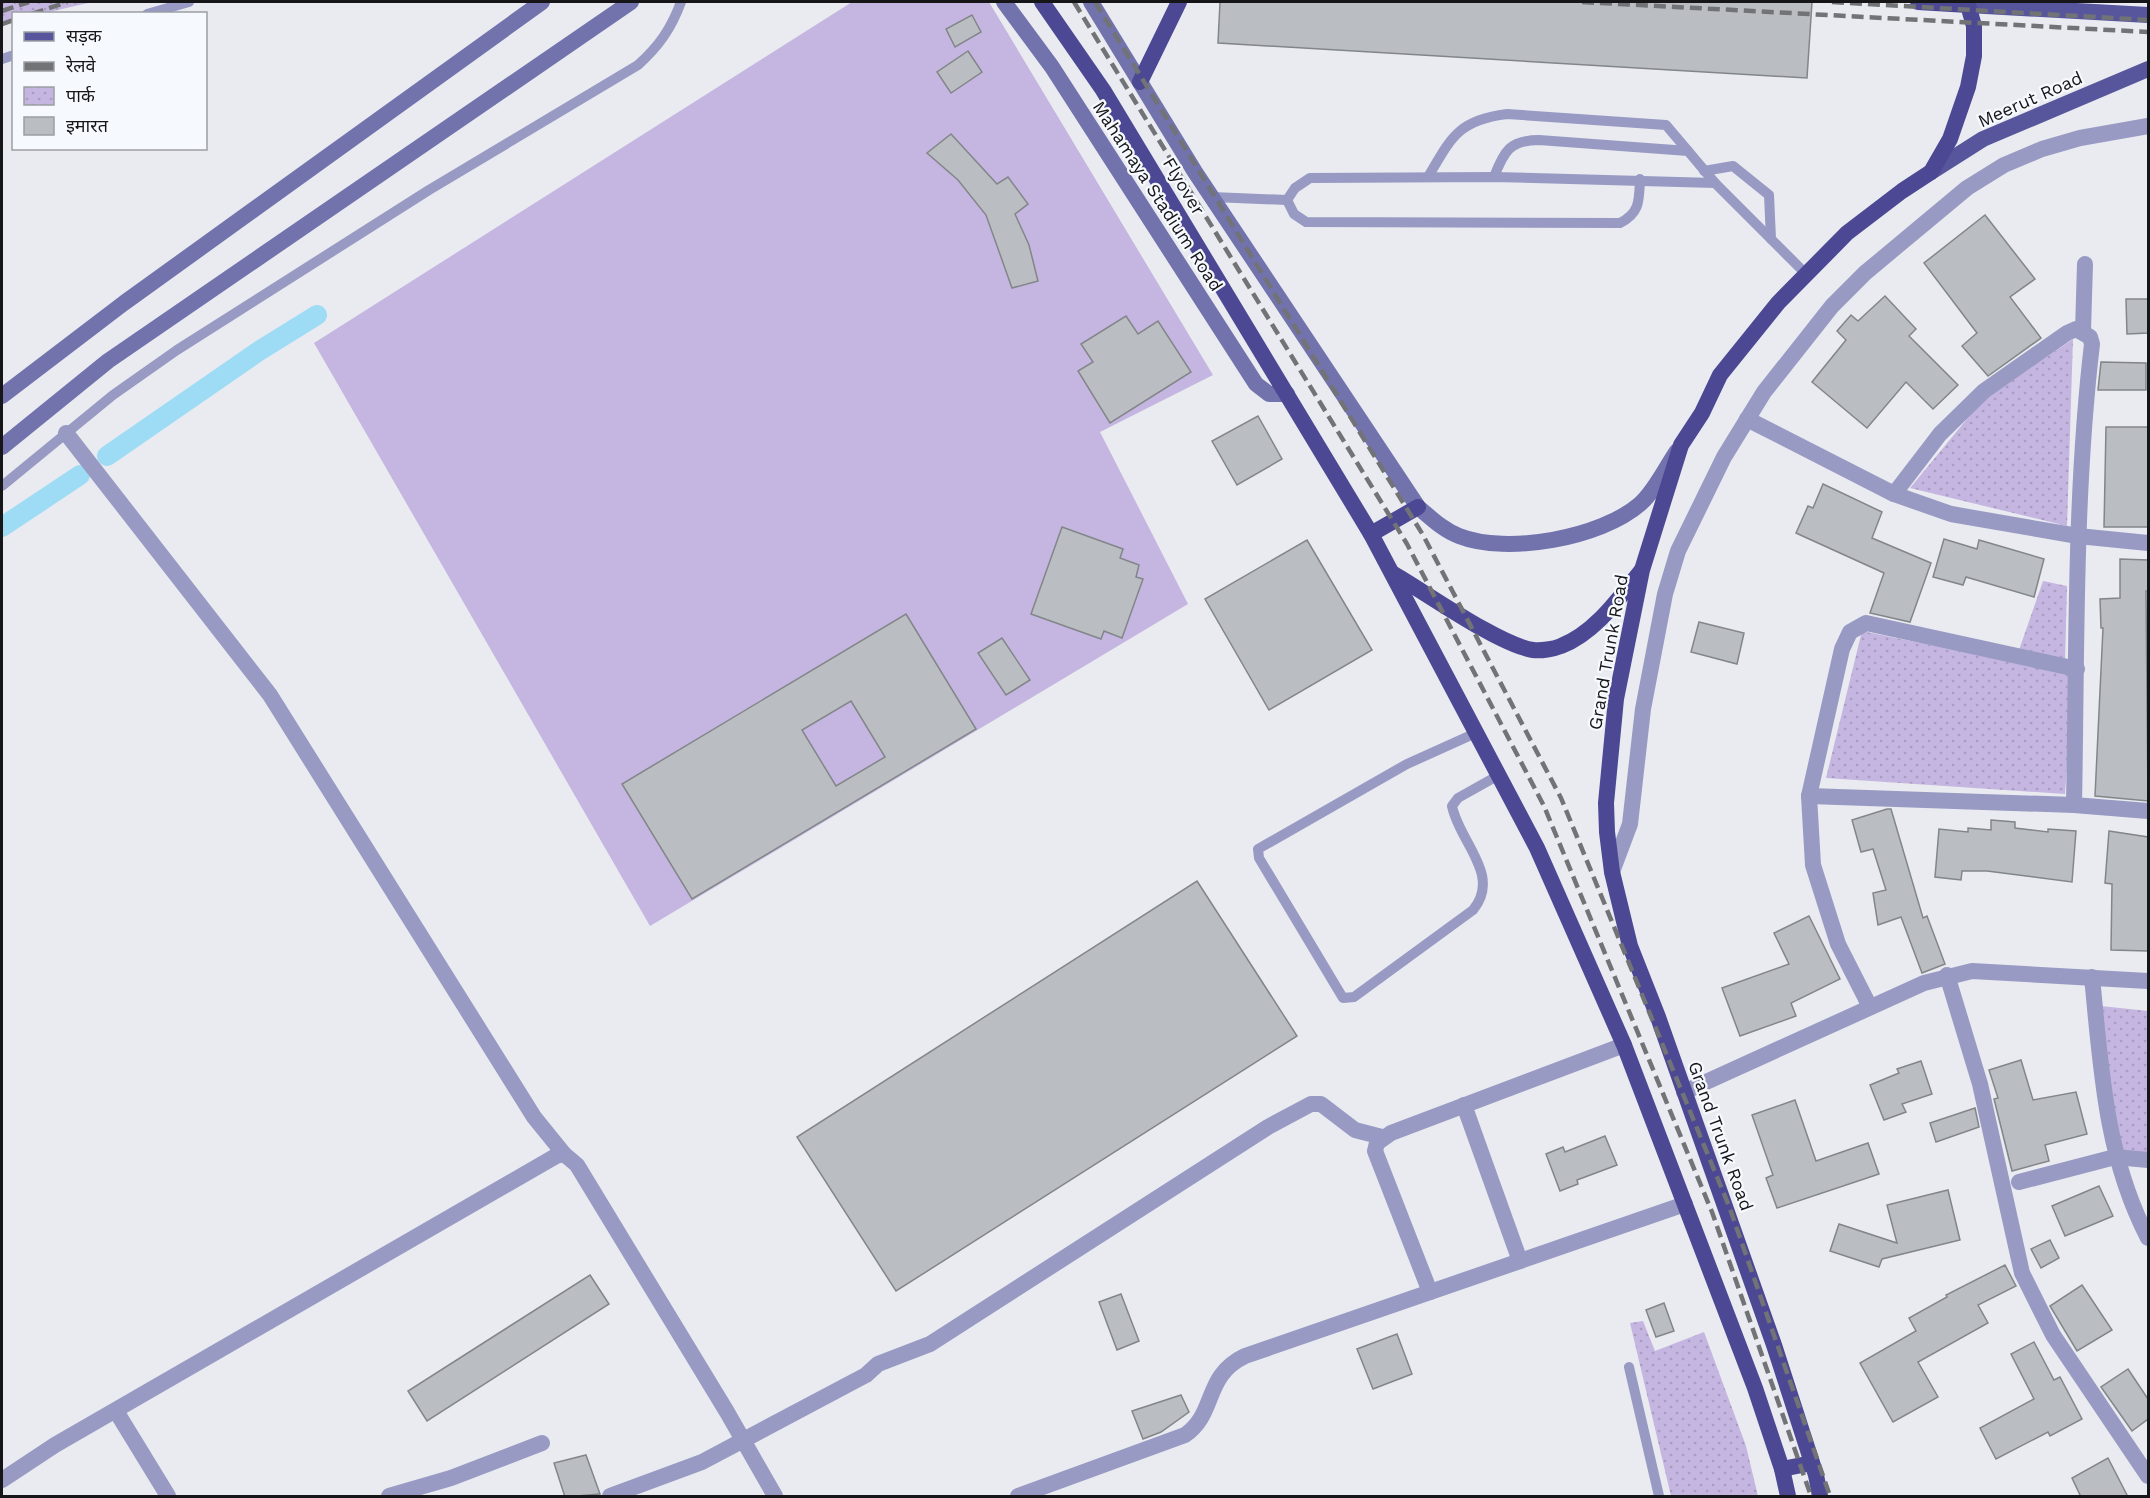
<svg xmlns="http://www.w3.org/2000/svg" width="2150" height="1498" font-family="'Work Sans','Noto Sans Devanagari',sans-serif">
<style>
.grass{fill:#c5b6e1}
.park{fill:url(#park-dots)}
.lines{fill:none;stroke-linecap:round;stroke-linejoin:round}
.canal{stroke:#9edcf5;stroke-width:20}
.building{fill:#babec2;stroke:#828689;stroke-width:1.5;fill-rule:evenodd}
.service{stroke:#989ac3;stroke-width:10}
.minor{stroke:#989ac3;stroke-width:16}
.secondary{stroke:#7273ad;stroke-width:16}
.primary{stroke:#57559c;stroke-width:16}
.trunk{stroke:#4c4894;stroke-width:16}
.rail{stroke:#727376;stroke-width:4.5;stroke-dasharray:12 6;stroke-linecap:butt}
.labels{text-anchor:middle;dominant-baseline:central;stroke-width:4.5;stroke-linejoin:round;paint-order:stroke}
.street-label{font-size:18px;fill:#161618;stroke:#f6f9fe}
</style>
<defs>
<pattern id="park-dots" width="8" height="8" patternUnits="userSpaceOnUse" patternTransform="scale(1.5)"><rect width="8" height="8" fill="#c5b6e1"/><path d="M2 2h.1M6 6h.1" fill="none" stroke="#a89cc0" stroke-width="1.8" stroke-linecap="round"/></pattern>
</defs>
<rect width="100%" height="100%" fill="#e9ebf0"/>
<!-- grass -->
<path class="grass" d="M852 2H989L1213 375 1100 432 1188 604 650 926 314 343Z"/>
<!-- park -->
<g class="park">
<path d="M2 2H92L45 13 14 14 13 21 2 24Z"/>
<path d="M2073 339 2067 526 1910 488 1981 402Z"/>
<path d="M2043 581 2067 586 2065 662 2019 650Z"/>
<path d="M1862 631 2073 674 2065 794 1826 778Z"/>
<path d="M2101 1006 2148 1011V1155L2117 1153Z"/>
<path d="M1643 1321 1655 1351 1704 1332 1746 1446 1758 1496H1671L1630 1323Z"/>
</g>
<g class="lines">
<!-- canal -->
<g class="canal">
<path d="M107 456 259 351 317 315"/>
<path d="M2 527 80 475"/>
</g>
</g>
<!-- building -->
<g class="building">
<path d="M1220 2H1812L1807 78 1218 43Z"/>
<path d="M972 15 981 32 955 47 946 29Z"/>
<path d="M968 51 982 72 951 93 937 72Z"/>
<path d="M951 134 997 184 1008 177 1028 204 1015 214 1029 245 1038 281 1012 288 986 215 958 180 927 153Z"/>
<path d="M1985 215 2035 279 2010 297 2041 338 1988 376 1962 346 1977 333 1924 263Z"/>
<path d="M1885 296 1916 329 1909 336 1958 385 1933 409 1906 382 1867 428 1812 382 1846 340 1837 331 1851 315 1858 321Z"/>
<path d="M2126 299H2148V333L2127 334Z"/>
<path d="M1126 316 1138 334 1158 321 1191 372 1110 423 1078 371 1093 362 1081 344Z"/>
<path d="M2101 362 2146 363V390H2098Z"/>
<path d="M1258 416 1282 459 1237 485 1212 441Z"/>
<path d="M2106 427H2148V527H2104Z"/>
<path d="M1823 484 1882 512 1872 538 1931 563 1910 622 1870 613 1884 573 1796 533 1808 506 1813 508Z"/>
<path d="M1062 527 1123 549 1120 558 1139 565 1136 577 1143 579 1122 638 1104 631 1101 639 1031 614Z"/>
<path d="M1944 539 1977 549 1979 540 2044 559 2034 597 1966 577 1963 585 1933 577Z"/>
<path d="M1307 540 1372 650 1269 710 1205 599Z"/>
<path d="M2120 559 2148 560V591H2146L2148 801 2095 796 2103 628H2101L2100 599 2120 598Z"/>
<path d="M906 614 976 729 692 899 622 784ZM851 701 885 757 836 786 802 730Z"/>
<path d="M1699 622 1744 633 1737 664 1691 652Z"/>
<path d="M1002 638 1030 680 1006 695 978 653Z"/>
<path d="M1887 809H1891L1923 918 1927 916 1945 964 1922 973 1901 917 1878 925 1873 893 1886 890 1873 849 1861 852 1852 820Z"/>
<path d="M1991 820 2015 822V828L2048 832V829L2076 831 2072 882 1987 871H1962L1961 880 1935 877 1939 829 1968 832V828L1991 830Z"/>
<path d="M2109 831 2148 837V951L2111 950 2112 884 2105 883Z"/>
<path d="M1197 881 1297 1036 896 1291 797 1137Z"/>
<path d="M1809 916 1840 979 1791 1003 1796 1016 1740 1036 1722 988 1789 964 1774 933Z"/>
<path d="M2021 1060 2033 1100 2076 1092 2087 1134 2045 1145 2049 1161 2012 1171 1994 1099 1998 1098 1989 1070Z"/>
<path d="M1921 1061 1932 1094 1902 1104 1906 1112 1884 1120 1870 1085 1899 1073 1897 1069Z"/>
<path d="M1795 1100 1816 1161 1868 1143 1879 1174 1777 1208 1766 1178 1773 1175 1752 1115Z"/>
<path d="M1975 1108 1979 1127 1936 1142 1930 1123Z"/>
<path d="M1605 1136 1617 1165 1577 1180 1578 1184 1560 1191 1546 1154 1563 1147 1565 1152Z"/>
<path d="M2099 1186 2113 1216 2065 1236 2052 1206Z"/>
<path d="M1948 1190 1960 1240 1882 1259 1879 1267 1830 1251 1839 1224 1897 1243 1887 1205Z"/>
<path d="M2050 1240 2059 1258 2041 1268 2031 1249Z"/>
<path d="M2005 1265 2016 1286 1978 1305 1988 1323 1918 1362 1938 1397 1893 1422 1860 1363 1916 1331 1909 1318 1947 1297 1946 1295Z"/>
<path d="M590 1275 609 1304 427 1421 408 1391Z"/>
<path d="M2082 1285 2112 1330 2077 1351 2050 1306Z"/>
<path d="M1121 1294 1139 1341 1117 1350 1099 1302Z"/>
<path d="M1664 1303 1674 1331 1656 1337 1646 1310Z"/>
<path d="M1397 1334 1412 1374 1373 1389 1357 1349Z"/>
<path d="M2034 1342 2054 1380 2060 1377 2082 1419 2050 1436 2048 1432 1996 1459 1980 1428 2034 1399 2011 1354Z"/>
<path d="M2128 1369 2148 1399V1419L2132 1431 2101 1387Z"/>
<path d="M1181 1395 1189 1412 1161 1432 1143 1439 1132 1411Z"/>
<path d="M586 1455 600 1494 565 1497 554 1463Z"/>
<path d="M2108 1458 2128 1497H2081L2072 1478Z"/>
</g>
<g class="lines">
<!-- service -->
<g class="service">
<path d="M147 14 189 2"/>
<path d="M2 59 14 55"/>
<path d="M1704 171 1733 166 1769 195 1771 239"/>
<path d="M1428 177C1451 138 1458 120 1507 114L1666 125 1688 151"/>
<path d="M1494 177C1504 151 1510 140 1539 140L1688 151 1715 183"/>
<path d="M1212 197 1287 200 1295 188 1310 178 1494 177 1715 183 1806 274"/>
<path d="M1287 200 1294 214 1306 222 1620 223C1640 213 1639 201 1640 179"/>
<path d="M2 486 113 395 177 350 429 190 638 65C659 46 671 29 681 2"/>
<path d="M1478 732 1407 764 1258 849 1259 858 1343 998 1354 997 1473 910C1502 875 1459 842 1452 806L1458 798 1499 775"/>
<path d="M1629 1367 1659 1496"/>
</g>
<!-- minor -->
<g class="minor">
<path d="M2083 331 2085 264"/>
<path d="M1747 419 1894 494 1951 514 2078 536 2148 543"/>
<path d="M66 433 270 695 534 1117 564 1154"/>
<path d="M1894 494 1940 434 1984 391 2067 333 2076 329 2090 337 2092 344C2074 497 2077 651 2074 805L2148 811"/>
<path d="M1809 796 2074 805"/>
<path d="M1612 872 1630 824 1643 709 1665 594 1678 551 1724 457 1764 392 1832 306 1865 273 1967 188 2004 165 2042 149 2080 138 2148 126"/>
<path d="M1947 975 1980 1084 2022 1273 2053 1335 2148 1476"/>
<path d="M2092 977C2101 1068 2105 1155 2148 1238"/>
<path d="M1870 1007 1838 944 1813 865 1809 796 1842 649 1850 632 1866 623 2077 669"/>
<path d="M1684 1092 1924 983 1972 971 2148 981"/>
<path d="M1464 1105 1520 1261"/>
<path d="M2019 1182 2115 1157 2148 1160"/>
<path d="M1430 1292 1375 1151 1377 1143 1391 1133 1624 1045"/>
<path d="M116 1411 168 1496"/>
<path d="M2 1480 55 1445 556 1156 564 1154 577 1165 727 1412 775 1496"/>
<path d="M389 1496 451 1478 542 1443"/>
<path d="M610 1496 702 1462 866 1375 878 1364 930 1344 1268 1127 1311 1104H1321L1355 1130 1382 1137"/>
<path d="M1018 1496 1185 1435C1217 1413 1203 1376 1245 1356L1685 1204"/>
</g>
<!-- secondary -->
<g class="secondary">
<path d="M1004 2 1052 67 1256 384 1269 394H1287"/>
<path d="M1091 2 1195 172 1418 507C1431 518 1443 530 1459 536 1507 555 1601 538 1640 504 1655 491 1666 467 1677 451"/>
<path d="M2 396 124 303 542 2"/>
<path d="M2 447 108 361 631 2"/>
</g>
<!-- primary -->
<g class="primary">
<path d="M1968 5 2148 15"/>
<path d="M1931 172 1983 139 2148 69"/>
</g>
<!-- trunk -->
<g class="trunk">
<path d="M1042 2 1103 90 1371 534 1537 848 1624 1045 1755 1388 1782 1469 1788 1496"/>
<path d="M1140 82 1179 2"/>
<path d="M1371 534 1418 507"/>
<path d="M1392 573C1425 592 1499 645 1533 650 1541 651 1554 649 1561 646 1595 633 1619 598 1641 571"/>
<path d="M1782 1469 1812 1463"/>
<path d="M1820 1496 1816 1475 1774 1345 1658 1017 1630 946 1612 872 1607 832 1606 803 1616 699 1642 570 1681 445 1702 413 1720 375 1778 303 1847 233 1902 191 1931 172 1950 139 1968 87 1974 56V26L1968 5 1918 2"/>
</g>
<!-- rail -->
<g class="rail">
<path d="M1074 2 1407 544 1544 806 1712 1212 1811 1496"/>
<path d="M1095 2 1423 535 1561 798 1729 1206 1830 1496"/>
<path d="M1582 2 2148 32"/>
<path d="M1832 2 2148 20"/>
<path d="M2 11 29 2"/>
<path d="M32 14 67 2"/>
<path d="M2 24 14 20"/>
</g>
</g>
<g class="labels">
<!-- street labels -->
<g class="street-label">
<text transform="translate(2030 99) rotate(-24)">Meerut Road</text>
<text transform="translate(1184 186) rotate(59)">Flyover</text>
<text transform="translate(1158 196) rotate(57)">Mahamaya Stadium Road</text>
<text transform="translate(1608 652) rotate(-80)">Grand Trunk Road</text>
<text transform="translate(1721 1136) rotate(70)">Grand Trunk Road</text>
</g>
</g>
<!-- border -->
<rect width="2150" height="1498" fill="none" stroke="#161618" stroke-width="6"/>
<!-- legend -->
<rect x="12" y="12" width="195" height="138" fill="#f6f9fe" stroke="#9c9ea2" stroke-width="1.5"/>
<rect x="24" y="32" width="30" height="9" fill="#57559c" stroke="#9c9ea2" stroke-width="1.5"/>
<text x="66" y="42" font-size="18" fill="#161618">सड़क</text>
<rect x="24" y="62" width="30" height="9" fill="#727376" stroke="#9c9ea2" stroke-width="1.5"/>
<text x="66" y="72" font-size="18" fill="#161618">रेलवे</text>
<rect x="24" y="87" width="30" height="18" fill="url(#park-dots)" stroke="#9c9ea2" stroke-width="1.5"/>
<text x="66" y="102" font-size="18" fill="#161618">पार्क</text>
<rect x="24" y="117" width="30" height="18" fill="#babec2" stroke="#9c9ea2" stroke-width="1.5"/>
<text x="66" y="132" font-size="18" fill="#161618">इमारत</text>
</svg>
